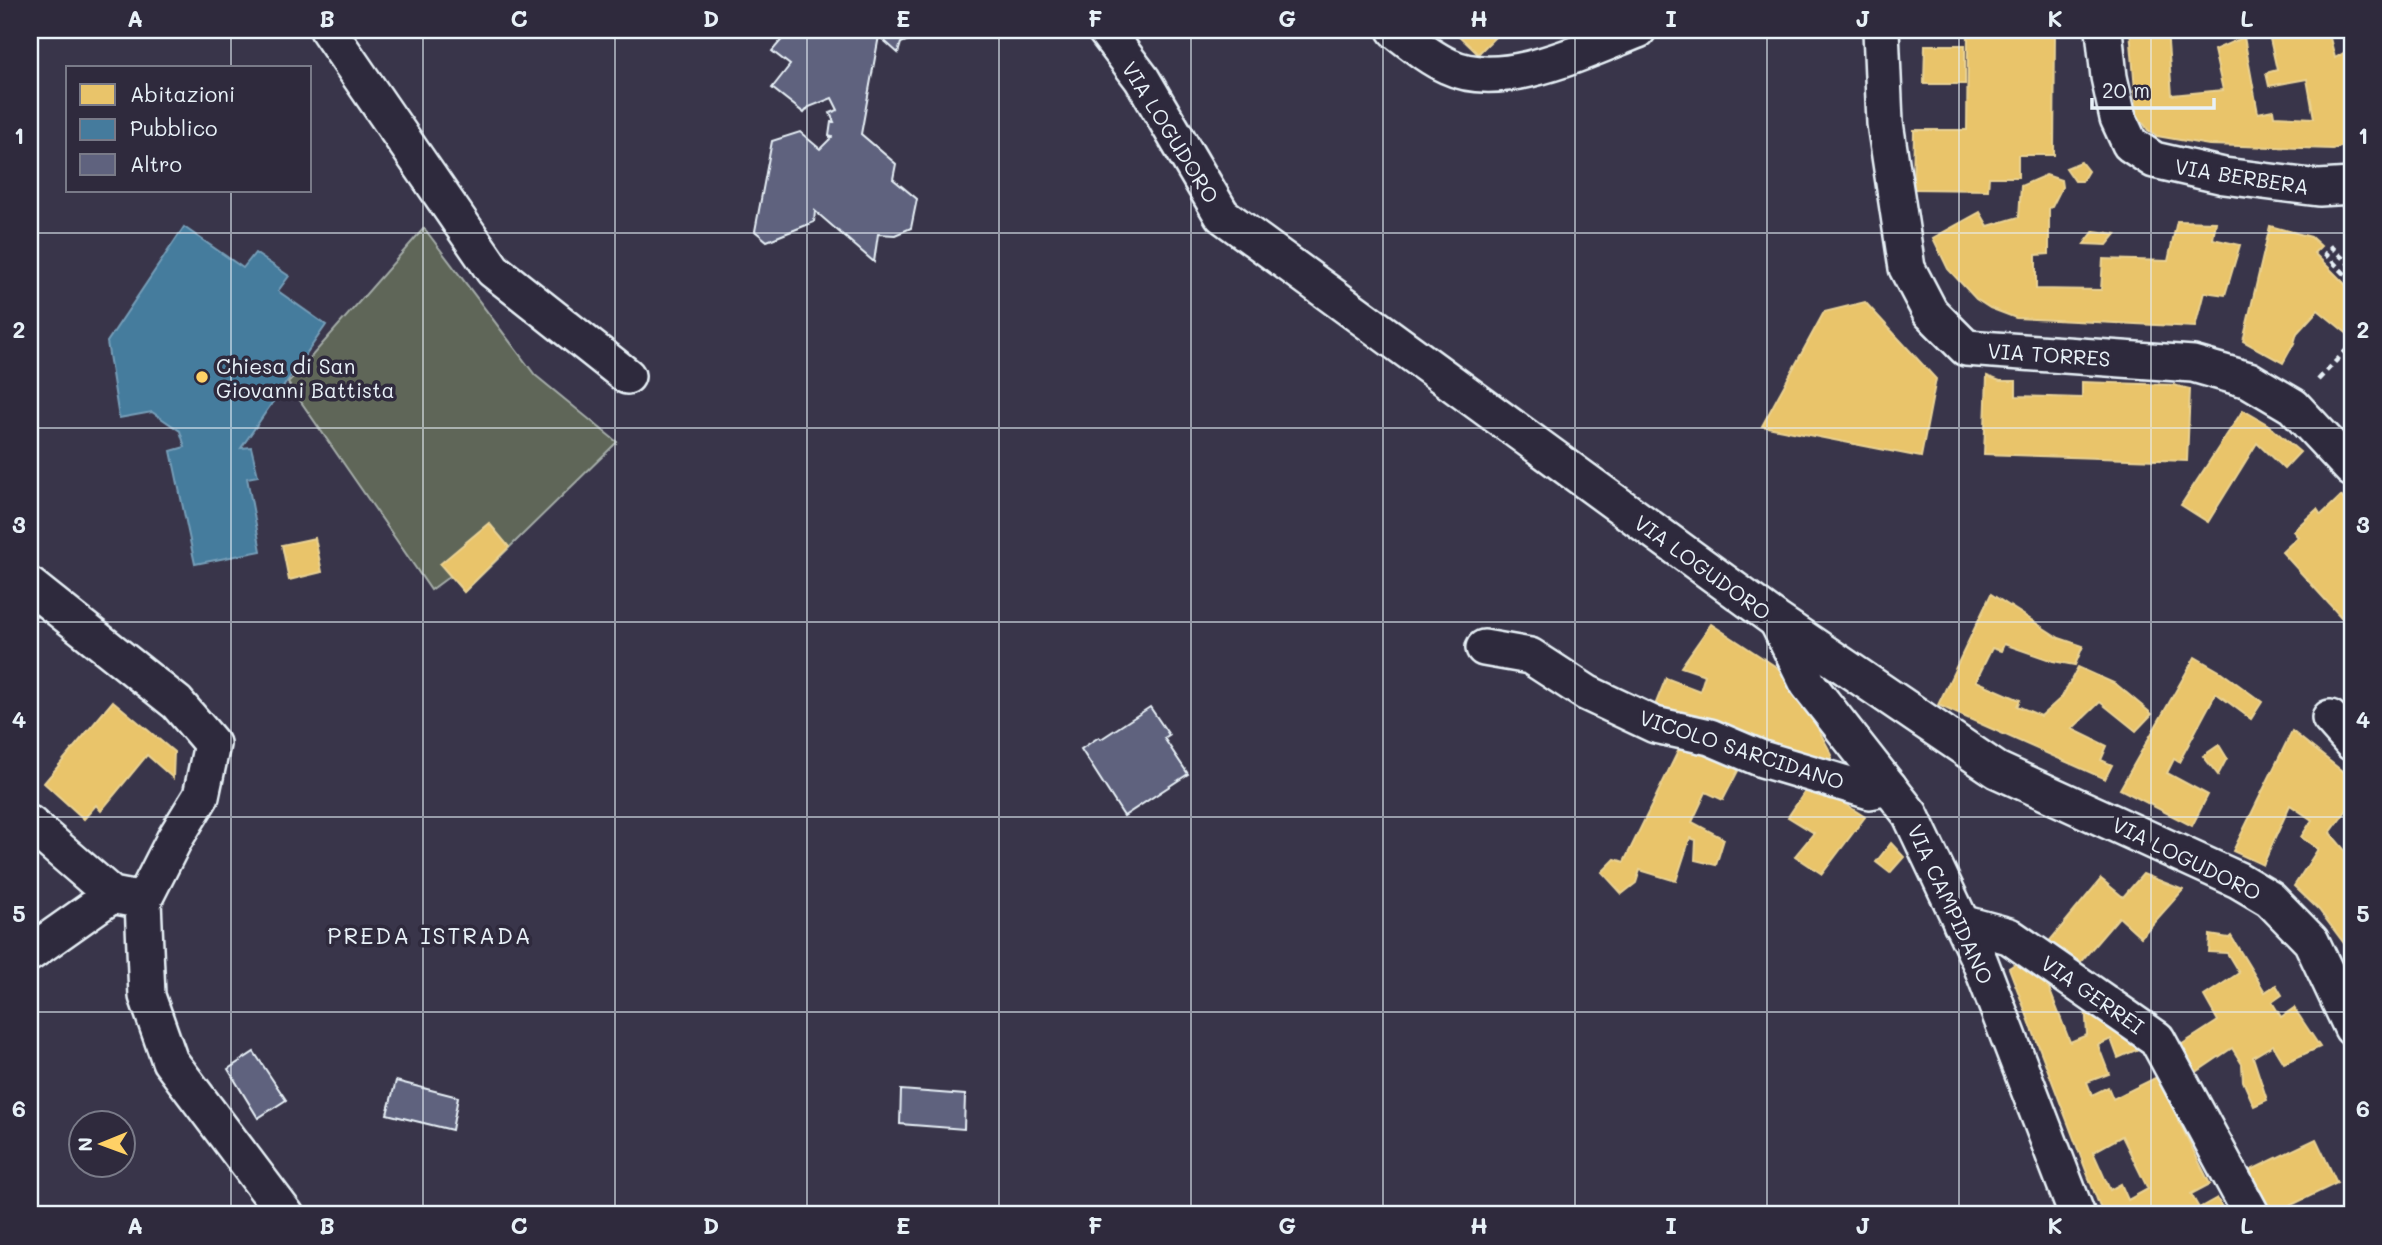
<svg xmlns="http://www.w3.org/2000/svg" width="2382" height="1245" font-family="Mali,sans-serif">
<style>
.green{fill:#5f6659;stroke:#a4aca8;stroke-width:2}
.homes{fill:#e9c46a;stroke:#e9d295;stroke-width:2;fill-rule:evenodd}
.public{fill:#457b9d;stroke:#769eb8;stroke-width:2}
.building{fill:#5f627e;stroke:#e8f1f8;stroke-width:2}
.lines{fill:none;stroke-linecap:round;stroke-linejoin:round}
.minor-casing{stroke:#e8f1f8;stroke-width:40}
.path{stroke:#e8f1f8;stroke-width:4.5;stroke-dasharray:7 5;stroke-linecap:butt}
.minor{stroke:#2f2a3d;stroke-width:35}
.grid{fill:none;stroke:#e8f1f8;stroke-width:2;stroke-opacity:0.55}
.poi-dot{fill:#ffd166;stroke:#2f2a3d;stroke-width:2.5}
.labels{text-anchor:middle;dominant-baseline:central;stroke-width:7;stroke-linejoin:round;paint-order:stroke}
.street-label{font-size:21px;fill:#e8f1f8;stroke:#2f2a3d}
.poi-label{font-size:21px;fill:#e8f1f8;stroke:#2f2a3d;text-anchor:start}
.neighbourhood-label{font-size:23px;letter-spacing:2px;fill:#e8f1f8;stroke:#2f2a3d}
.neatline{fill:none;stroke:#e8f1f8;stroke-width:2.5}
.grid-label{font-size:23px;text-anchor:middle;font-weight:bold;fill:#e8f1f8}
</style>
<rect width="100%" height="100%" fill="#39354a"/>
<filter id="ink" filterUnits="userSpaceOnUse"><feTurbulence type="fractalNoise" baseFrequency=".0143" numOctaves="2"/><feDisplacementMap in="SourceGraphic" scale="14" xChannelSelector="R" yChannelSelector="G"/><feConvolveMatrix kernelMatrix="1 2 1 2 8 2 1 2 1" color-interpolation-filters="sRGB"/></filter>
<g filter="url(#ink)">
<!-- green -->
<path class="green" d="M424 228 535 375 617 442 464 592 450 576 431 590 288 383Z"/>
<!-- homes -->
<g class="homes">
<path d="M1453 30H1502L1478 54Z"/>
<path d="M1968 30H2055L2054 155H2018V177H1989L1988 190 1913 189 1914 130H1967Z"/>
<path d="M2130 30H2167L2172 95 2223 90 2214 50 2244 37 2258 113 2273 110 2274 116 2314 118 2307 79 2269 86 2266 73 2277 70 2268 30H2328L2335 58 2352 48V85L2349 86 2352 99V144L2333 149 2209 145 2157 136 2148 130 2137 114Z"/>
<path d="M1925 45H1965V84H1924Z"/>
<path d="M2081 162 2088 171 2082 181H2075L2066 168Z"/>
<path d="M2046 175 2061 180 2062 187 2052 207 2049 208V254L2036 255V289L2101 290 2103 259 2168 261 2177 221 2216 222 2213 239 2240 245 2225 295 2204 292 2195 327 2016 318 1990 308 1976 299 1948 269 1933 238 1980 212 1988 226 2019 217 2021 186Z"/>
<path d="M2270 226 2311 237 2321 246 2314 253 2352 291V331L2349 335 2318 310 2297 333 2294 343 2283 363 2243 341Z"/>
<path d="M2094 231 2116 234 2107 245 2084 244Z"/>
<path d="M1865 302 1936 379 1921 457 1762 426 1824 312Z"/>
<path d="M1987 376 2000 381H2016V396L2082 398V382L2173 385 2190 389 2187 461 1984 454Z"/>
<path d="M2243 410 2267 424 2300 452 2284 469 2257 443 2208 522 2181 505Z"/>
<path d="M2341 496 2352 509V607L2341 617 2282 552 2298 537 2293 531 2317 509 2321 515Z"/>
<path d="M489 523 509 547 464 592 440 564Z"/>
<path d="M315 538 322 572 289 580 282 545Z"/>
<path d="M1991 594 2059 638 2083 646 2075 665 2053 661 2004 644 2001 651 1992 648 1976 681 2020 700 2017 706 2041 716 2062 697 2078 667 2116 684 2152 714 2136 731 2100 702 2072 729 2107 746 2101 760 2112 765 2105 779 1938 705Z"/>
<path d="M1711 624 1790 676 1832 755 1828 767 1654 708 1666 678 1700 691 1705 675 1681 667Z"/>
<path d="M2195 657 2221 672 2262 702 2251 719 2216 693 2179 762 2174 759 2167 773 2208 795 2192 826 2120 789Z"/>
<path d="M113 701 174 752 173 778 147 755 101 811 96 805 84 819 44 783Z"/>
<path d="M2292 731 2352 779V803L2330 833 2347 853 2352 849V894L2350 896 2352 899V958L2346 946 2319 910 2294 886 2318 849 2301 837 2312 820 2290 805 2263 865 2233 851Z"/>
<path d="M1683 741 1742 763 1723 800 1706 792 1692 822 1724 839 1716 865 1695 860 1696 840 1690 838 1676 881 1640 870 1636 883 1622 894 1602 872 1615 859 1624 862Z"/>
<path d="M2219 745 2227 758 2218 775 2203 756Z"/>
<path d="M1808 787 1840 801 1865 817 1822 874 1795 856 1814 833 1788 817Z"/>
<path d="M1891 843 1904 857 1890 873 1876 862Z"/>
<path d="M2143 874 2183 890 2141 937 2119 917 2072 972 2042 950 2101 879 2123 897Z"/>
<path d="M2210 935 2229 938 2231 936 2265 992 2276 985 2282 995 2272 1002 2281 1017 2294 1008 2320 1047 2284 1063 2273 1045 2253 1057 2267 1100 2254 1106 2243 1081 2242 1064 2232 1048 2189 1077 2173 1050 2218 1021 2204 996 2239 973 2227 953 2209 952Z"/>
<path d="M2026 957 2041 968 2070 1042 2087 1035 2085 1002 2143 1047 2118 1058 2111 1039 2098 1045 2109 1074 2087 1082 2092 1095 2108 1087 2113 1099 2157 1077 2210 1184 2191 1194 2199 1208 2217 1198 2226 1215H2103L2009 968ZM2122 1136 2148 1189 2128 1200 2121 1184 2110 1190 2093 1152Z"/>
<path d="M2316 1139 2337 1183 2281 1210 2283 1215H2268L2247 1172Z"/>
</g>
<!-- public -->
<path class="public" d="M184 227 243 268 255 253 289 276 278 291 326 325 241 448 251 447 258 476 247 478 261 551 195 564 171 451 185 447 180 431 152 412 119 418 107 342Z"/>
<!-- building -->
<g class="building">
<path d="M790 30H922L921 35 901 43 898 53 879 36 861 134 896 164 893 179 917 199 911 228 895 235 878 234 874 262 815 211 814 222 767 241 755 231 772 141 800 132 820 149 832 137 829 136 831 122H834L830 113 838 110 832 98 809 107 804 113 772 88 790 65 772 51Z"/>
<path d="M1150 707 1169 735 1164 738 1188 774 1124 816 1081 749 1099 737 1101 739Z"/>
<path d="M254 1052 286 1100 258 1118 228 1069Z"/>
<path d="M396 1081 458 1097 452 1130 387 1114Z"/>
<path d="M901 1090 965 1095 964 1129 900 1124Z"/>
</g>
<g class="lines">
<!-- minor casing -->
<g class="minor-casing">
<g id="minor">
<path d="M328 30 493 270 627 376"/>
<path d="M1105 30 1142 79 1222 215 1776 620 1997 770 2238 880 2270 899 2311 941 2352 1028"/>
<path d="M1395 30C1412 43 1428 57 1448 66 1502 92 1586 50 1638 30"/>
<path d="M1881 30 1885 123 1907 268 1930 312 1966 348 2193 364 2249 380 2293 406 2352 469"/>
<path d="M2104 30 2109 77 2118 118 2130 144 2154 160 2224 176 2319 188 2352 186"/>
<path d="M30 586 177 703 212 744 201 796 174 840 143 901 147 996 170 1061 286 1215"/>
<path d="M1778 623 1808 684 1910 814 1980 962 2077 1215"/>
<path d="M1484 648 1530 656 1587 693 1655 725 1710 737 1762 759 1870 791 1889 787"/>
<path d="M2330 718 2352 743"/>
<path d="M30 824 112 895 143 901"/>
<path d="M1961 923 2009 936 2157 1039 2252 1215"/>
<path d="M30 953 112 895"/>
</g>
</g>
<!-- path -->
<g class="path">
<path d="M2352 267 2331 247 2325 254 2352 281"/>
<path d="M2318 380 2352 344"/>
</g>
<!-- minor -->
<use href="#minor" class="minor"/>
</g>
</g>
<!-- grid -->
<path class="grid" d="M231 30V68M423 30V1215M615 30V1215M807 30V1215M999 30V1215M1191 30V1215M1383 30V1215M1575 30V1215M1767 30V1215M1959 30V1215M2151 30V1215M231 191V1215M30 233H2352M30 428H2352M30 622H2352M30 817H2352M30 1012H2352"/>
<!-- markers -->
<circle class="poi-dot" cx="202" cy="377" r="7"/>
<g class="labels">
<!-- street labels -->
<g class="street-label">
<text transform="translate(1171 132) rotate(58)">VIA LOGUDORO</text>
<text transform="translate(2242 176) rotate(9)">VIA BERBERA</text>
<text transform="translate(2049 354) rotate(4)">VIA TORRES</text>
<text transform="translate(1703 567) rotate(36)">VIA LOGUDORO</text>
<text transform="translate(1742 749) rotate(18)">VICOLO SARCIDANO</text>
<text transform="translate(2187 858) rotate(26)">VIA LOGUDORO</text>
<text transform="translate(1951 904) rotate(65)">VIA CAMPIDANO</text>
<text transform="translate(2093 994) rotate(35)">VIA GERREI</text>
</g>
<!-- poi labels -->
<g class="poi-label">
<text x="216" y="365">Chiesa di San<tspan x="216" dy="24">Giovanni Battista</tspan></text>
</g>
<!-- neighbourhood labels -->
<g class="neighbourhood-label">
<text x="430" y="935">PREDA ISTRADA</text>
</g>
</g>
<!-- margin -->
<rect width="2382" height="1245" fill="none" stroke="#2f2a3d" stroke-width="77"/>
<!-- legend -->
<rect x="66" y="66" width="245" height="126" fill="#2f2a3d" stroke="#797a88" stroke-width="2"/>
<rect x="80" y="84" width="35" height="21" fill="#e9c46a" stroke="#797a88" stroke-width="2"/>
<text x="130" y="102" font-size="21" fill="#e8f1f8">Abitazioni</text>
<rect x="80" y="119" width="35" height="21" fill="#457b9d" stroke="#797a88" stroke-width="2"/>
<text x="130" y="136" font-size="21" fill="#e8f1f8">Pubblico</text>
<rect x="80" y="154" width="35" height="21" fill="#5f627e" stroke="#797a88" stroke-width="2"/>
<text x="130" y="172" font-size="21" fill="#e8f1f8">Altro</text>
<!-- north arrow -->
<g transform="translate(102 1144) rotate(269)"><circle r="33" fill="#2f2a3d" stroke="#797a88" stroke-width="2"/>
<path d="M0-5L12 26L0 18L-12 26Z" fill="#ffd166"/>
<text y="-10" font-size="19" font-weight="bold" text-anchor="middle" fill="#e8f1f8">N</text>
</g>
<!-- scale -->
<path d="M2092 98v10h122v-10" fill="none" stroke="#e8f1f8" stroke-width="3.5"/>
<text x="2102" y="98" font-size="21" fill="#e8f1f8" stroke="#2f2a3d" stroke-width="5" paint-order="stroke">20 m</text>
<rect x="38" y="38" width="2306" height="1168" class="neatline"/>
<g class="grid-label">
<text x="135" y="27">A</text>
<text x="327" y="27">B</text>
<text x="519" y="27">C</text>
<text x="711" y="27">D</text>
<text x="903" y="27">E</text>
<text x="1095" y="27">F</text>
<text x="1287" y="27">G</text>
<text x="1479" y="27">H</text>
<text x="1671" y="27">I</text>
<text x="1863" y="27">J</text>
<text x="2055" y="27">K</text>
<text x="2247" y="27">L</text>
<text x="19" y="144">1</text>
<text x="2363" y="144">1</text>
<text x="19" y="338">2</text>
<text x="2363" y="338">2</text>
<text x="19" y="533">3</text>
<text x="2363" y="533">3</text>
<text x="19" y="728">4</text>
<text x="2363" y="728">4</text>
<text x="19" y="922">5</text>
<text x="2363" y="922">5</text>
<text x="19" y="1117">6</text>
<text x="2363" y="1117">6</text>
<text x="135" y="1234">A</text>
<text x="327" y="1234">B</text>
<text x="519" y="1234">C</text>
<text x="711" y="1234">D</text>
<text x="903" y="1234">E</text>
<text x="1095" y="1234">F</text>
<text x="1287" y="1234">G</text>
<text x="1479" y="1234">H</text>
<text x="1671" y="1234">I</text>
<text x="1863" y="1234">J</text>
<text x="2055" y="1234">K</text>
<text x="2247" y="1234">L</text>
</g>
</svg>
